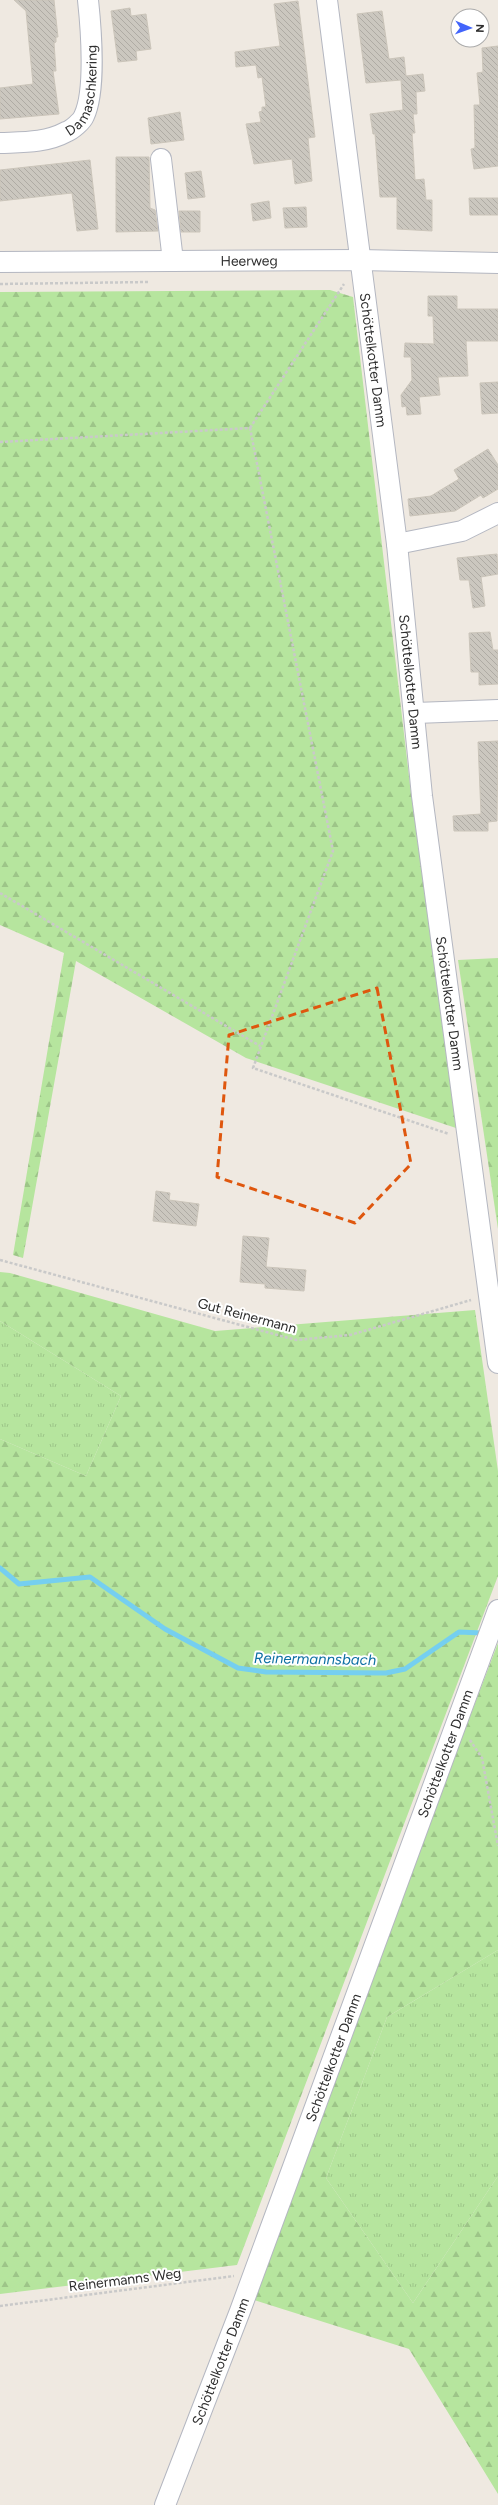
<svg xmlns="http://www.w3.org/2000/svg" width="498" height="2505" font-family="Figtree,sans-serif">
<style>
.grass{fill:url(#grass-tufts)}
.forest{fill:url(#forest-firs)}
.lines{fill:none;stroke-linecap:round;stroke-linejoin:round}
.stream{stroke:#75cff0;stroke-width:5}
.building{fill:url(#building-back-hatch);stroke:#cbc5ba}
.minor-casing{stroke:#b4b7c1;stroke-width:22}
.path{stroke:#c9c9c9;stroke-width:2.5;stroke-dasharray:3 2;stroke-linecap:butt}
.minor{stroke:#fff;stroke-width:20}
.marked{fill:none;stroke:#df570e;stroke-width:3;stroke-dasharray:8 5;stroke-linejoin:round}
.labels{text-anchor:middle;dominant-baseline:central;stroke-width:4;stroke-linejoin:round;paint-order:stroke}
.street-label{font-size:14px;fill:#2e2e2e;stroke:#fff}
.water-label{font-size:15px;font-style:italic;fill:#0d6fa3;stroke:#fff}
</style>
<defs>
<pattern id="grass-tufts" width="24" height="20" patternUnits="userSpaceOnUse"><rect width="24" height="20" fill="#b6e59e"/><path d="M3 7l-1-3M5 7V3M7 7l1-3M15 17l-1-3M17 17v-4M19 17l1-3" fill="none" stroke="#9dc588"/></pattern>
<pattern id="forest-firs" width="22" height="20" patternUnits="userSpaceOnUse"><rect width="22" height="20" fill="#b6e59e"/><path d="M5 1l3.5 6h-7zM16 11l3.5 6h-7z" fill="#9dc588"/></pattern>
<pattern id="building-back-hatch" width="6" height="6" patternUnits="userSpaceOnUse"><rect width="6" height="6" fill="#cbc7bf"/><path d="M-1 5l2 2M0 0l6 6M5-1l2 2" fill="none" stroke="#afaba4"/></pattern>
</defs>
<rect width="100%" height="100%" fill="#efe9e1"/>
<!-- grass -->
<g class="grass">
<path d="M0 1321 121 1396 86 1476 0 1439Z"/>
<path d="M498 1950V2176L413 2303 326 2178 387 2017Z"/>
</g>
<!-- forest -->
<g class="forest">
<path d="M330 290 353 297 410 785 456 1128 246 1058 76 961 23 1258 13 1255 64 953 0 925V292Z"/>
<path d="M498 958V1229L458 960Z"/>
<path d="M0 1272 10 1273 215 1331 475 1310 498 1471V1576L237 2265 0 2294V1439L86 1476 121 1396 0 1321Z"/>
<path d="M498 1643V1950L387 2017 326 2178 413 2303 498 2176V2494L409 2349 254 2300 338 2062Z"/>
</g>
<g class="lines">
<!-- stream -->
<path class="stream" d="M0 1568 19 1584 90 1577 165 1629 238 1668 266 1672 386 1673 405 1669 459 1632 482 1633"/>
</g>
<!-- building -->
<g class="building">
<path d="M14 0H54L58 37H56V42L54 43 56 71H53L59 114 0 119V88L33 84 26 11Z"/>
<path d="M298 1 315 137 308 138 312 181 295 184 292 159 254 164 246 124 261 122 259 112 262 111V107H266L262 77 258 78 256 65 236 67 235 52 280 46 274 4Z"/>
<path d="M130 8 131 16 146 14 151 49 136 51 137 60 118 62 111 11Z"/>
<path d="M382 11 389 59 404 57 406 76 423 74 425 91 416 92 417 114H413L415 133H412L415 180 424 179 426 200H432V231L397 229V197H380L375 134H373L370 114 403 110 401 80 366 83 357 14Z"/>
<path d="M498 46V166L474 169 471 149 475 148 474 105H480L477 73 483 72 482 48Z"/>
<path d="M180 112 184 140 151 144 148 118Z"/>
<path d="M116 157H149L150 208 155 210 158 231 116 232Z"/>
<path d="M90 160 98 229 77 231 72 193 0 201V170Z"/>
<path d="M201 171 205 197 188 199 185 173Z"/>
<path d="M469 198H498V215H470Z"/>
<path d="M269 201 271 218 253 221 251 204Z"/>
<path d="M306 207 307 227 285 228 283 208Z"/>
<path d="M179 211H200V232H181Z"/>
<path d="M428 296H457V309H498V341H466L468 376 438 377 440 395 419 397 421 414 407 415 406 406 402 407 401 395 412 380 411 357H404L405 343 434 344 433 316H428Z"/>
<path d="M498 382V413L482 414 480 383Z"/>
<path d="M488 449 498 465V489L483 498 481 495 455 511 410 516 408 499 431 496 444 488 459 479 454 470Z"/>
<path d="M497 554 498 574 481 577 485 606 473 608 469 580H460L457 558Z"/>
<path d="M490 632 493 650H498V684L479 685V672H471L469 633Z"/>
<path d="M498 741 497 821 488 822V831H454L453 816 481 814 478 742Z"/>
<path d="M156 1191 170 1193 169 1200 199 1204 196 1226 153 1221Z"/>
<path d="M243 1236 269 1238 266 1267 306 1270 304 1291 265 1288V1284L240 1282Z"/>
</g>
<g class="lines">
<!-- minor casing -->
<g class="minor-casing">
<g id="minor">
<path id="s1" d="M327 0 397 544 422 796 498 1363"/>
<path id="s2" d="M0 143C22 142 46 143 66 132 72 130 82 121 84 116 96 91 91 28 88 0"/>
<path d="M161 159 173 261"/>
<path id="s3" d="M0 262 360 260 498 263"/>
<path d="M397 544 462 531 498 513"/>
<path d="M415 713 498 710"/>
<path id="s4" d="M165 2505 240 2311 498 1610"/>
</g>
</g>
<!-- path -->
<g class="path">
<path d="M0 284 148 282"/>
<path d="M250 428 344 284"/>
<path d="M0 442 250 428 333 851 253 1068 449 1134"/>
<path d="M0 893 260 1046"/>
<path d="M0 1260 296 1340 350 1335 471 1300"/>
<path d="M470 1740 482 1758 498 1846"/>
<path d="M0 2306 234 2276"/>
</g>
<!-- minor -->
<use href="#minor" class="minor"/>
</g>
<!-- marked area -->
<path class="marked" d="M377 988 411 1164 355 1223 217 1177 229 1035Z"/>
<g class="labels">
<!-- street labels -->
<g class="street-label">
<text stroke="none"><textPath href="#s2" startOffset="116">Damaschkering</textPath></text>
<text stroke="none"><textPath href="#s3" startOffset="249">Heerweg</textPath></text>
<text stroke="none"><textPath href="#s1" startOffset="363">Schöttelkotter Damm</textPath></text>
<text stroke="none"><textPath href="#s1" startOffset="687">Schöttelkotter Damm</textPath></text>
<text stroke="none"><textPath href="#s1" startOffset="1011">Schöttelkotter Damm</textPath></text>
<text transform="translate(247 1316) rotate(15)">Gut Reinermann</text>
<text stroke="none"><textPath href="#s4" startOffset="802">Schöttelkotter Damm</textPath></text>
<text stroke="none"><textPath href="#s4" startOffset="478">Schöttelkotter Damm</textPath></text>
<text transform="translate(125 2280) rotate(-7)">Reinermanns Weg</text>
<text stroke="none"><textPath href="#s4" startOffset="154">Schöttelkotter Damm</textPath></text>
</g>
<!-- water labels -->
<g class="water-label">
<text transform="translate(315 1659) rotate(1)">Reinermannsbach</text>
</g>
</g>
<!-- north arrow -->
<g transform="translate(470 28) rotate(92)"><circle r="19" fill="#ffffff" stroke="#ababab"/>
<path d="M0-3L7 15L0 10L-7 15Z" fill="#4264fb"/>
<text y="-6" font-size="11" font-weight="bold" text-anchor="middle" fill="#2e2e2e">N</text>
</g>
</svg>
